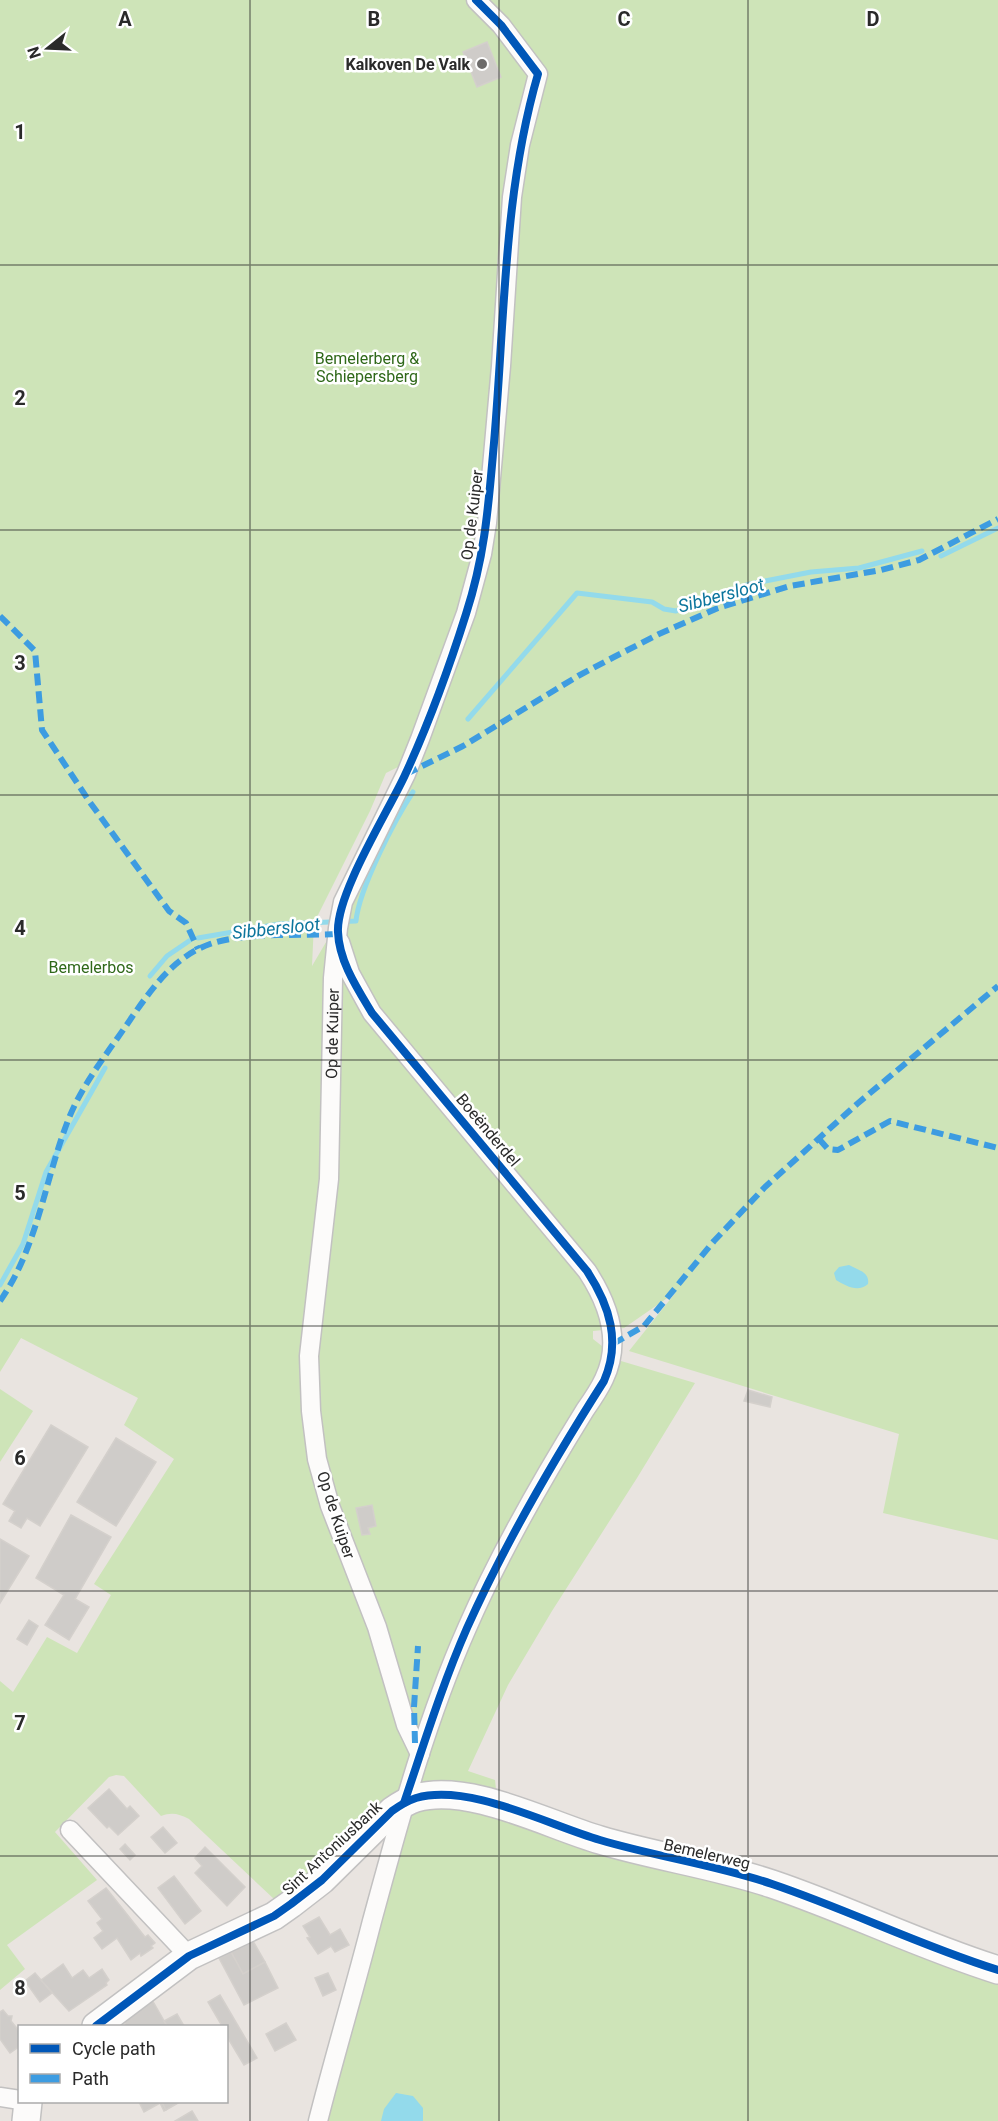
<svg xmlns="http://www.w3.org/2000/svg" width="998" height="2121" font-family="Roboto,sans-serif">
<rect width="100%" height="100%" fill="#e9e4e0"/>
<g fill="#cee4b8" fill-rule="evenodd">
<path d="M0,0H998V1540L883,1513L899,1434L629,1351L676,1292L624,1328L593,1331V1339L621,1361L695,1383L637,1478L552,1611L508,1685L468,1771L495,1780L497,1798L998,1965V2121H313L401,1801L380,1811L310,1872L274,1899L189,1819C179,1814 172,1812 161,1816L124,1776L116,1775L109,1777L55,1832L97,1880L7,1945L25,1969L0,1990V1681L13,1692L47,1637L77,1653L111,1595L94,1584L174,1459L124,1425L138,1398L21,1338L0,1372ZM412,760L332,932L312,966L314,923L370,811L386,773Z"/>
<path d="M0,1389L33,1411L0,1462Z"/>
</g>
<g fill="#93daeb">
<path d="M849,1265C858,1270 870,1272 868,1284C858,1293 846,1286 836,1280L834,1273L839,1267Z"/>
<path d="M396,2093L413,2096L423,2108V2121H381L384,2109Z"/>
</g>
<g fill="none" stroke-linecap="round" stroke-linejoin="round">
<g stroke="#93daeb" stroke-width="5">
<path d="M941,556L998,528"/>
<path d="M468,719L577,593L652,602L664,609L676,611L703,599L750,584L811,572L859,568L922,551"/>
<path d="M198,938L279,924L356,921C359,889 395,819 413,792"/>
<path d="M150,976L167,956L189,941"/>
<path d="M0,1285L23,1244L46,1172L105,1068"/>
</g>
</g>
<g fill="#cfccc9" stroke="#d4d0cc" stroke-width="1.5">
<path d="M487,42L501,77L477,87L463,52Z"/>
<path d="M748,1390L772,1397L770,1407L744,1401Z"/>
<path d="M51,1425L88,1447L40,1526L27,1518L21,1528L9,1521L15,1511L3,1504Z"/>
<path d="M116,1438L156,1462L116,1526L77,1502Z"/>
<path d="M372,1505L376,1526L368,1528L370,1534L362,1535L356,1508Z"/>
<path d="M71,1515L111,1537L75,1599L89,1607L69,1640L45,1625L64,1595L36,1578Z"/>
<path d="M0,1539L29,1556L0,1603Z"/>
<path d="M29,1620L38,1626L27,1645L17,1639Z"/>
<path d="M109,1789L127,1809L130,1806L139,1816L118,1835L109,1826L107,1828L88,1808Z"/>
<path d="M163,1827L177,1843L165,1853L151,1837Z"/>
<path d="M125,1844L135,1855L130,1860L120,1849Z"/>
<path d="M205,1847L245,1887L227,1906L195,1873L202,1866L195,1858Z"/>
<path d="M174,1876L201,1911L185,1924L158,1888Z"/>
<path d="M106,1888L145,1937L148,1935L155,1943L151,1946L153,1948L141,1956L140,1953L131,1960L117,1938L102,1949L94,1938L103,1931L97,1923L102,1919L88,1901Z"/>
<path d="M319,1917L330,1935L340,1929L349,1945L335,1952L331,1946L318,1954L307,1938L310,1937L303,1926Z"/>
<path d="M253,1941L265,1962L243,1974L231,1952Z"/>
<path d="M231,1952L243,1974L265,1962L278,1988L244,2005L219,1958Z"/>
<path d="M63,1964L72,1978L83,1970L89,1978L102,1969L109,1980L106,1983L107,1985L69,2011L41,1980Z"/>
<path d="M35,1973L52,1993L40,2002L25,1981Z"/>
<path d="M328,1973L336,1990L323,1996L315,1978Z"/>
<path d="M220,1995L257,2058L244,2065L226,2035V2026H222L208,2002Z"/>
<path d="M151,1998L167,2026H127L122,2019Z"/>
<path d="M3,2010L8,2016H12L11,2021L20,2032V2046L10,2053L0,2039V2012Z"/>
<path d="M177,2014L184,2026H167L164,2021Z"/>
<path d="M286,2023L296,2040L275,2051L266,2034Z"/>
<path d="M139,2102H162L166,2110L164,2111L160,2103L144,2112Z"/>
<path d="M162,2102H180L166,2110Z"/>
<path d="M192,2111L198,2121H175Z"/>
</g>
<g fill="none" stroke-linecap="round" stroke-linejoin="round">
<g stroke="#c2c1c1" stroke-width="21">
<g id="street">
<path id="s1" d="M420,1754L406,1725L377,1627L330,1506L317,1459L311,1411L309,1356L329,1179L333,978L338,928L343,902L406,774L420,739L466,613L482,554L487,523L501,366L512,197L520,145L538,74L501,25L476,0"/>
<path d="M70,1830L189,1956"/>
<path d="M0,2097L20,2100"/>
<path d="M318,2121C335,2054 355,1988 372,1921C399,1822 425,1723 467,1628C500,1552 541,1481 585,1410C592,1400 599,1390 604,1379C622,1342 608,1303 587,1271L372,1013L350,973L340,942"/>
</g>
</g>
<g stroke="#c2c1c1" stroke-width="30">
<g id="secondary">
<path d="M96,2026L189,1956L274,1916L291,1904L322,1880L392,1811C399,1806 407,1801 416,1798C470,1783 548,1825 600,1840C657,1857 716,1865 772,1884C849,1910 921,1946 998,1970"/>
<path d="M26,2121L28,2102"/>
</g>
</g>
<use href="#street" stroke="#fcfbfa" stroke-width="18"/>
<use href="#secondary" stroke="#fcfbfa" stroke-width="27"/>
<g stroke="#3d9ce1" stroke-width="6" stroke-dasharray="12 6" stroke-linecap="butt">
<path d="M0,616L35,651L42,730L89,801L169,911L186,923L198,949"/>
<path d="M406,774L463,746L578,676L614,657L659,634L718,608L790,586L881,570L919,560L998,519"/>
<path d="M819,1139L828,1149L838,1150L890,1121L998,1148"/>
<path d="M0,1301C38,1247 45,1178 69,1118C84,1081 110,1050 132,1017C153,987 174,957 210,944C244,932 301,936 338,934"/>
<path d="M613,1344L644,1326L714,1241L765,1187L857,1104L998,986"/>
<path d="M415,1743L414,1707L418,1646"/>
</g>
<g stroke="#fff" stroke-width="11">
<g id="cycleway">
<path d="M404,1803C424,1744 442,1685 467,1628C506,1541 553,1461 604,1381C621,1342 610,1306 587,1271L372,1013C357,988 339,961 338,932C336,894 388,812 405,775C429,723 449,668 466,614C484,559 488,511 493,454C505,327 502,198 538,74L501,25L476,0"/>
<path d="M96,2026L189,1956L274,1916L291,1904L322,1880L392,1811C399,1806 407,1801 416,1798C470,1783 548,1825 600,1840C657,1857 716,1865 772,1884C849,1910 921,1946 998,1970"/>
</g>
</g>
<use href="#cycleway" stroke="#0057b8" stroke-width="8"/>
</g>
<path fill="none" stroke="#2a2a2a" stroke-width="1.5" stroke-opacity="0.55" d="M250,0V2121M499,0V2121M748,0V2121M0,265H998M0,530H998M0,795H998M0,1060H998M0,1326H998M0,1591H998M0,1856H998"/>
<circle fill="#6d6b6a" stroke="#fff" stroke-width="2" cx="482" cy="64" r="6"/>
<g text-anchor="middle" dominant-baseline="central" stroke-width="5" stroke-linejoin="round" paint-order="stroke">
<g font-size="16" font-weight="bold" fill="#2a2a2a" stroke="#fff" text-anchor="end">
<text x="470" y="64">Kalkoven De Valk</text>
</g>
<g font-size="16" fill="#2f6819" stroke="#fff">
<text x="367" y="358">Bemelerberg &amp;<tspan x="367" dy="18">Schiepersberg</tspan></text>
<text x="91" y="967">Bemelerbos</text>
</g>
<g font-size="16" fill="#2a2a2a" stroke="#fff">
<text transform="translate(472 515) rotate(-83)">Op de Kuiper</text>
<text stroke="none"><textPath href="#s1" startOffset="740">Op de Kuiper</textPath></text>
<text transform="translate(488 1130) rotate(50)">Boeënderdel</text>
<text transform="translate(336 1515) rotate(72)">Op de Kuiper</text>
<text transform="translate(332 1848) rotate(-43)">Sint Antoniusbank</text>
<text transform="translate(707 1854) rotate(13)">Bemelerweg</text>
</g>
<g font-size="18" font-style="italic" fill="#0c759d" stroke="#fff">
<text transform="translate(721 595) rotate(-15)">Sibbersloot</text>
<text transform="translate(276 928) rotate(-6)">Sibbersloot</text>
</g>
</g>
<g font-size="20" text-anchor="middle" font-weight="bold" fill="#2a2a2a" stroke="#fff" stroke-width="5" stroke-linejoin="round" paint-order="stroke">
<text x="125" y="26">A</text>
<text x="374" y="26">B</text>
<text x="624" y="26">C</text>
<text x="873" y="26">D</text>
<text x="20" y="139">1</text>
<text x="20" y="405">2</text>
<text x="20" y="670">3</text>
<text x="20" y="935">4</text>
<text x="20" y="1200">5</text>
<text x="20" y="1465">6</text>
<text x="20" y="1730">7</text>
<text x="20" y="1995">8</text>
</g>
<rect x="18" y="2025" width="210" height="78" fill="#ffffff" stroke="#aaaaaa" stroke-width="1.5"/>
<rect x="30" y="2044" width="30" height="9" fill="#0057b8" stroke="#aaaaaa" stroke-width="1.5"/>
<text x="72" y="2055" font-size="18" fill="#2a2a2a">Cycle path</text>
<rect x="30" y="2074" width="30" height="9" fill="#3d9ce1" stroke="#aaaaaa" stroke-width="1.5"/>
<text x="72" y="2085" font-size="18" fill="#2a2a2a">Path</text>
<g transform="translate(48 48) rotate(252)" stroke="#ffffff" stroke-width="4.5" paint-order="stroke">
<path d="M0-4.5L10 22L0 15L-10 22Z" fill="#2a2a2a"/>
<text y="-9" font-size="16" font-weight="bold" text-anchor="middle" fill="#2a2a2a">N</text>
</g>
</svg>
